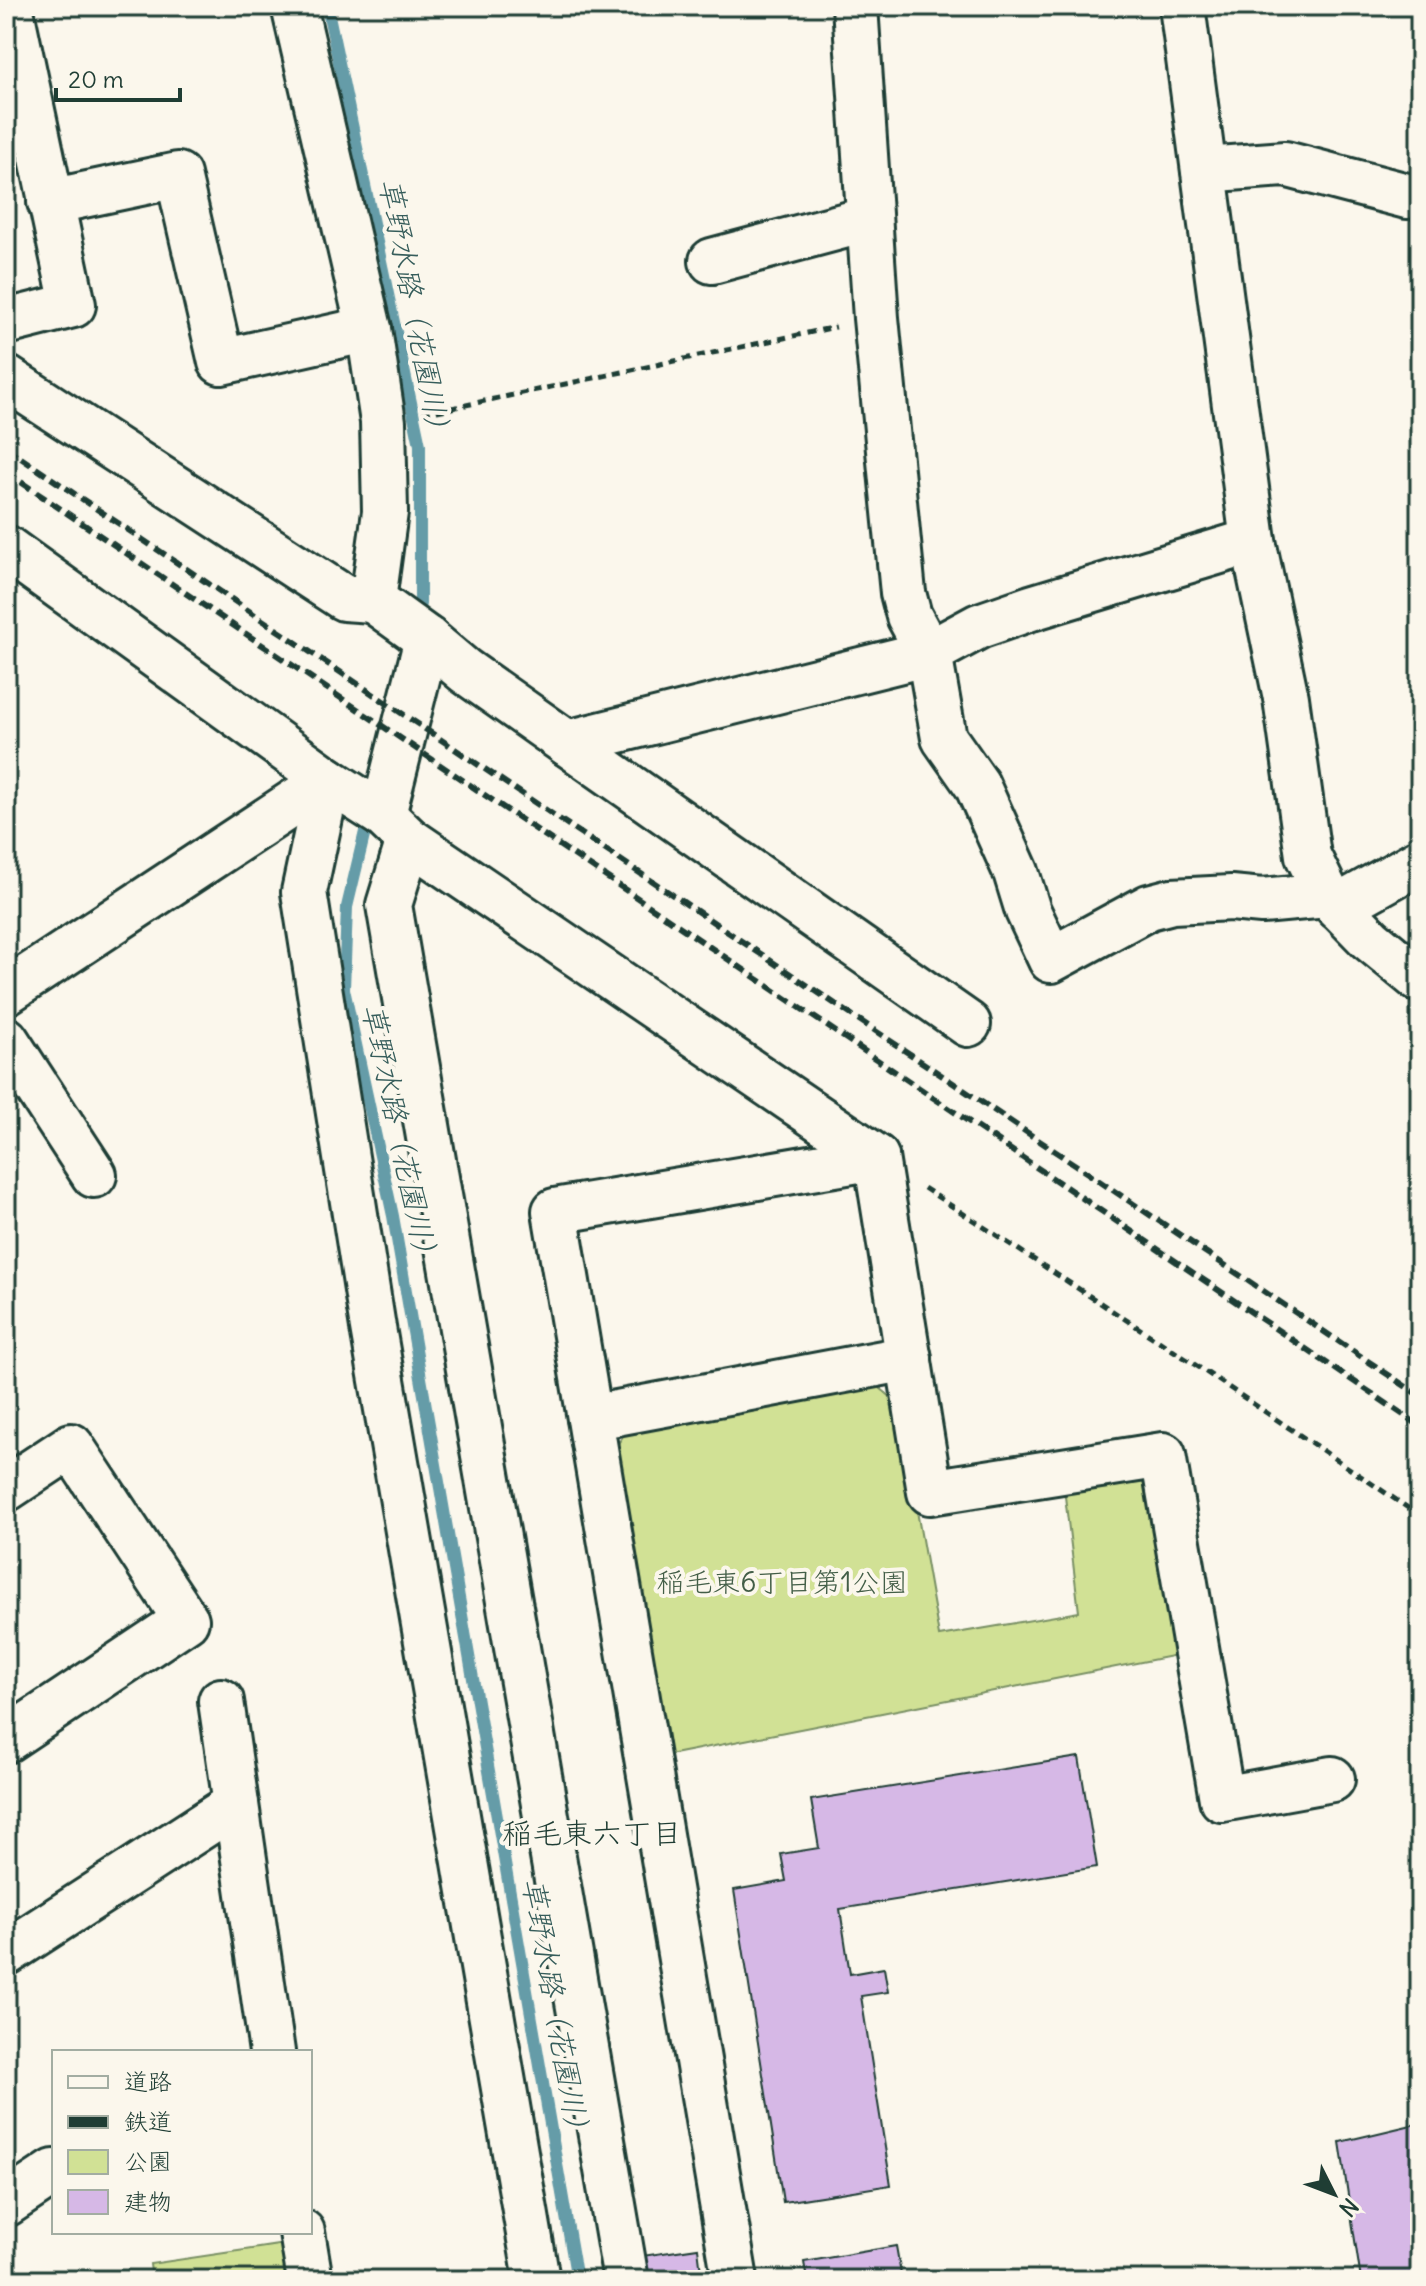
<svg xmlns="http://www.w3.org/2000/svg" width="1426" height="2286" font-family="Delius,'Klee One',sans-serif">
<rect width="100%" height="100%" fill="#fbf7ec"/>
<filter id="ink" filterUnits="userSpaceOnUse"><feTurbulence type="fractalNoise" baseFrequency=".0125" numOctaves="2"/><feDisplacementMap in="SourceGraphic" scale="16" xChannelSelector="R" yChannelSelector="G"/><feConvolveMatrix kernelMatrix="1 2 1 2 8 2 1 2 1" color-interpolation-filters="sRGB"/></filter>
<g filter="url(#ink)">
<g fill="#d1e195" stroke="#788f64" stroke-width="2">
<path d="M874,1383L898,1403L939,1636L1079,1612L1064,1488L1139,1475L1152,1480L1177,1655L658,1757L616,1447L628,1428Z"/>
<path d="M285,2244L290,2280H152L150,2264Z"/>
</g>
<g fill="none" stroke-linecap="round" stroke-linejoin="round">
<g stroke="#659ca8" stroke-width="12">
<path d="M327,6L420,445V604L415,622"/>
<path d="M369,815L347,907L344,989L393,1216L577,2280"/>
</g>
</g>
<g fill="#d6b8e6" stroke="#1f3d34" stroke-width="2">
<path d="M1079,1757L1097,1867L840,1909L850,1974L884,1968L888,1992L861,1996L891,2185L783,2202L734,1890L786,1881L781,1854L819,1848L811,1800Z"/>
<path d="M1416,2124L1420,2146V2280H1361L1340,2142Z"/>
<path d="M896,2246L902,2280H807L804,2262Z"/>
<path d="M698,2248L702,2280H638L635,2257Z"/>
</g>
<g fill="none" stroke-linecap="round" stroke-linejoin="round">
<g stroke="#1f3d34" stroke-width="50">
<g id="minor">
<path d="M294,6L369,329L383,422L385,512L373,600L427,639L465,671L567,743L929,653L979,626L1031,608L1253,541"/>
<path d="M855,6L876,318L903,593L909,616L929,653L944,738L977,785L1016,872L1028,911L1051,960L1149,907L1172,901L1231,898L1262,901L1327,895"/>
<path d="M1182,6L1253,541L1286,698L1308,856L1327,895L1370,939L1420,980"/>
<path d="M1204,170L1285,164L1407,196"/>
<path d="M50,202L178,175L221,362L369,329"/>
<path d="M712,261L869,219"/>
<path d="M6,322L73,305L10,6"/>
<path d="M6,378L344,598L373,600"/>
<path d="M6,548L328,780L383,815L409,840L876,1157L930,1492L1163,1455L1222,1799L1332,1779"/>
<path d="M567,743L968,1024"/>
<path d="M328,780L304,892L373,1328L537,2280"/>
<path d="M383,815L427,639"/>
<path d="M409,840L389,905L626,2280"/>
<path d="M1338,907L1420,861"/>
<path d="M6,992L328,780"/>
<path d="M6,1040L94,1175"/>
<path d="M590,1418L909,1358"/>
<path d="M6,1489L71,1446L186,1620L6,1740"/>
<path d="M221,1701L272,2052"/>
<path d="M6,1953L236,1804"/>
<path d="M6,2204L54,2172"/>
<path d="M302,2232L310,2280"/>
<path d="M735,2280L555,1211L876,1157"/>
</g>
</g>
<g stroke="#1f3d34" stroke-width="5" stroke-dasharray="8 6" stroke-linecap="butt">
<path d="M423,414L836,327"/>
<path d="M924,1188L1200,1368L1420,1516"/>
</g>
<use href="#minor" stroke="#fbf7ec" stroke-width="44"/>
<g stroke="#1f3d34" stroke-width="6" stroke-dasharray="12 6" stroke-linecap="butt">
<path d="M6,448L1420,1396"/>
<path d="M6,472L1420,1426"/>
</g>
</g>
</g>
<g text-anchor="middle" dominant-baseline="central" stroke-width="8" stroke-linejoin="round" paint-order="stroke">
<g font-size="28" fill="#435e47" stroke="#fbf7ec">
<text x="782" y="1582">稲毛東6丁目第1公園</text>
</g>
<g font-size="30" font-style="italic" fill="#365d5b" stroke="#fbf7ec">
<text transform="translate(416 311) rotate(79)">草野水路（花園川）</text>
<text transform="translate(401 1136) rotate(78)">草野水路（花園川）</text>
<text transform="translate(557 2011) rotate(80)">草野水路（花園川）</text>
</g>
<g font-size="30" fill="#1f3d34" stroke="#fbf7ec">
<text x="592" y="1833">稲毛東六丁目</text>
</g>
</g>
<rect width="1426" height="2286" fill="none" stroke="#fbf7ec" stroke-width="32"/>
<rect x="16" y="16" width="1394" height="2254" fill="none" stroke="#1f3d34" stroke-width="3" filter="url(#ink)"/>
<rect x="52" y="2050" width="260" height="184" fill="#fbf7ec" stroke="#a3ada2" stroke-width="2"/>
<rect x="68" y="2076" width="40" height="12" fill="#fbf7ec" stroke="#a3ada2" stroke-width="2"/>
<text x="124" y="2090" font-size="24" fill="#1f3d34">道路</text>
<rect x="68" y="2116" width="40" height="12" fill="#1f3d34" stroke="#a3ada2" stroke-width="2"/>
<text x="124" y="2130" font-size="24" fill="#1f3d34">鉄道</text>
<rect x="68" y="2150" width="40" height="24" fill="#d1e195" stroke="#a3ada2" stroke-width="2"/>
<text x="124" y="2170" font-size="24" fill="#1f3d34">公園</text>
<rect x="68" y="2190" width="40" height="24" fill="#d6b8e6" stroke="#a3ada2" stroke-width="2"/>
<text x="124" y="2210" font-size="24" fill="#1f3d34">建物</text>
<g transform="translate(1334 2194) rotate(132)" stroke="#fbf7ec" stroke-width="6" paint-order="stroke">
<path d="M0-6L14 30L0 20L-14 30Z" fill="#1f3d34"/>
<text y="-12" font-size="22" font-weight="bold" text-anchor="middle" fill="#1f3d34">N</text>
</g>
<path d="M56 88v12h124v-12" fill="none" stroke="#1f3d34" stroke-width="4"/>
<text x="68" y="88" font-size="24" fill="#1f3d34" stroke="#fbf7ec" stroke-width="6" paint-order="stroke">20 m</text>
</svg>
